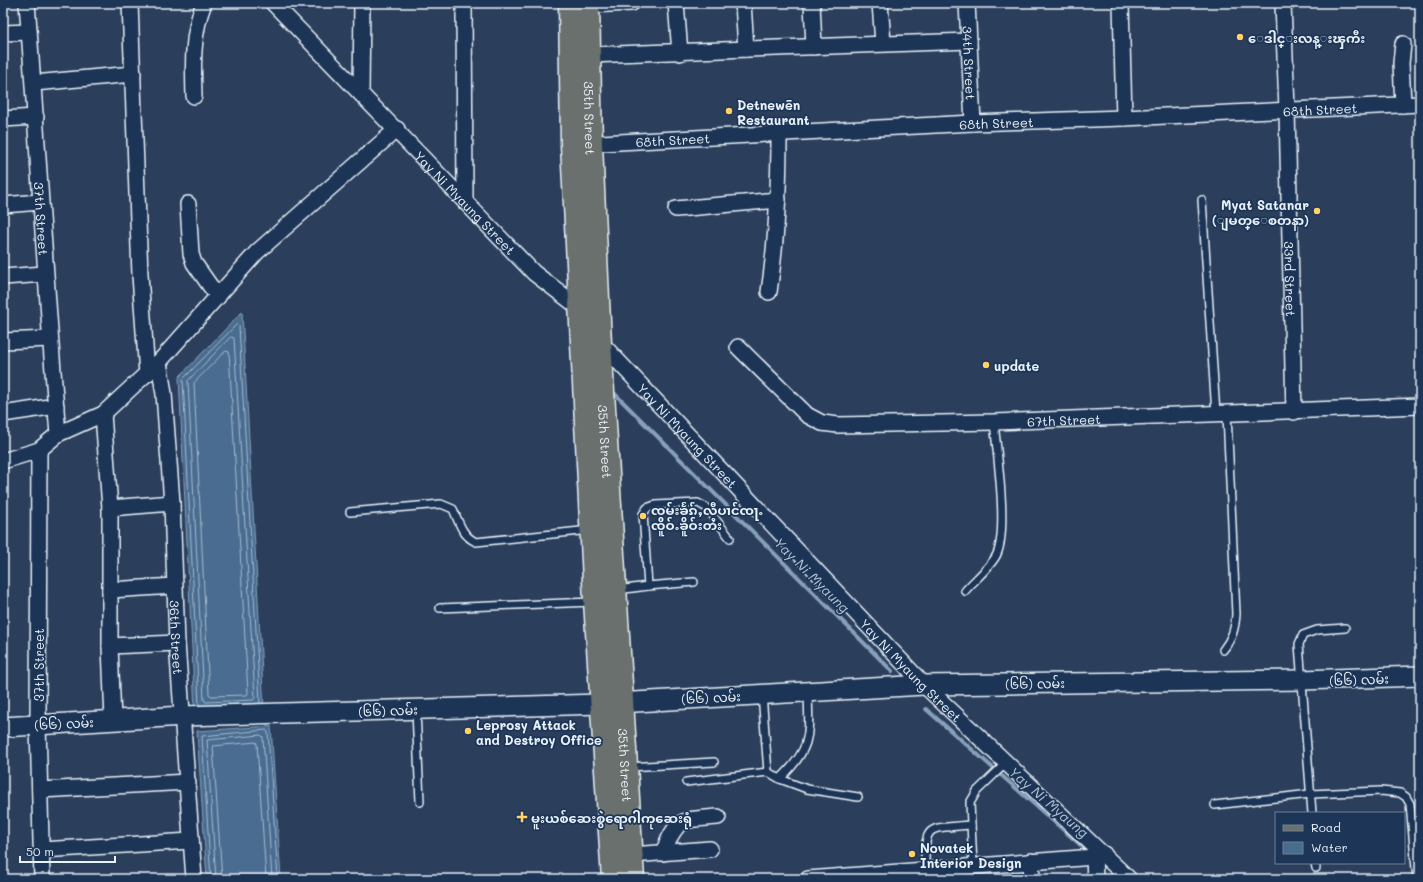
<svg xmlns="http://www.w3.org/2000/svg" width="1423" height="882" font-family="Mali,'Noto Sans Myanmar',sans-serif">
<rect width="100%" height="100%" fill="#2b3f5c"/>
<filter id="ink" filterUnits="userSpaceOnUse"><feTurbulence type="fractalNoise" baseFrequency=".025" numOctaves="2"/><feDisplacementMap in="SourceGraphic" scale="8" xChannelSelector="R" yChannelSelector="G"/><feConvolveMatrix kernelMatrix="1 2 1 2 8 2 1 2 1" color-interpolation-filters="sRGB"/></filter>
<g filter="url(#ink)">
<g fill="#486c90" stroke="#88a1ba">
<path d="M242,312L264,709L195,712L179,377Z"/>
<path d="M271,726L281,879H207L197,731Z"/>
</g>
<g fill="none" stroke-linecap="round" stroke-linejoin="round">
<g stroke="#a8bcce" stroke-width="1">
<path d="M231,337L234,338L255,698L253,700L206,702L204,700L188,381Z"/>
<path d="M226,351L229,352L248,693L247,695L211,696L209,694L194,383Z"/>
<path d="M199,705L183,379L237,324L239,326L260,703"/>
<path d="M211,879L202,736L266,730L268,732L278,879"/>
<path d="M216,879L207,740L261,735L263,737L272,879"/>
<path d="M222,879L213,746L256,742L257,744L266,879"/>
</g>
<g stroke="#88a1ba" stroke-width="4">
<path d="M614,393L892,671"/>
<path d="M926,709L1084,848"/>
</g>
<g stroke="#e8f1f8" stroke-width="10">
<g id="service">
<path d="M1202,200L1216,414"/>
<path d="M350,512L441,504L453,509C459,522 462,536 476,542L590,530"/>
<path d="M648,586L694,582"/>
<path d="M617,590L648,586L643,514L647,508L655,505L698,503L707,508L730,538"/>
<path d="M965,591C973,581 992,566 997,554C1008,529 997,453 994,422"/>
<path d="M440,608L593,602"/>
<path d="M1223,650C1232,639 1235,629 1236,614L1227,414"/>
<path d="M762,694L768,772"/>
<path d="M416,710L420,802"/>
<path d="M629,767L714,762"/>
<path d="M780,779C813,747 809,735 808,692"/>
<path d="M686,782L768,772L780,779L807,789L858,797"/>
<path d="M1215,805L1310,794L1381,791L1400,793L1406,797L1410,804L1417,879"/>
<path d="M1312,813L1299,644L1303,635L1317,630L1345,628"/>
<path d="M1315,863L1316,868"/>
<path d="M973,865L970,803L977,791L1006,763"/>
<path d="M925,869C925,822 927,829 971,825"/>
</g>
</g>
<g stroke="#e8f1f8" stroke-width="18">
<g id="minor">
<path id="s1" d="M27,3C38,147 46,291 58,434"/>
<path d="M130,3L140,275L147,374"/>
<path id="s2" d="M273,3L534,273L581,309L584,314"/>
<path d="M464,3L465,202"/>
<path d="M676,3L680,53"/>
<path d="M743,3L746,49"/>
<path d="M812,3L814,47"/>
<path d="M880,3L883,43"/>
<path id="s3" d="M967,3L973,123"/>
<path d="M1121,3L1124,118"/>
<path id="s4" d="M1283,3L1287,110L1294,412"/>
<path d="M588,5L632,3"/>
<path d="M3,33L29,32"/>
<path d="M1403,44L1401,63L1403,105"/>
<path d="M589,55L969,41"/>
<path d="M34,83L133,74"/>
<path d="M361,93L362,3"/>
<path d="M194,96C193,64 192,33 204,3"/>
<path d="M3,119L36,117"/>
<path id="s5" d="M582,144L973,123L1124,118L1420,104"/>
<path d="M188,204L191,254L194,263L218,297"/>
<path d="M3,205L40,202"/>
<path d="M676,209L778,200"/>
<path d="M3,277L45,274"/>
<path d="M769,292C777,239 779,187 779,134"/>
<path id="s6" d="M598,340L924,685L1129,879"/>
<path d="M3,341L50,339"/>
<path id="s7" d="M738,347L807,415L822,423L838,425L994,422L1420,406"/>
<path id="s8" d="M159,362L164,394L172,503L177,643L194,879"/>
<path d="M3,414L56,406"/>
<path d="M103,414L110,508V646L113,720"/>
<path d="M39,450L38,725L42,879"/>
<path d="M3,461L39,450L58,434L103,414L159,362L257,252L397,129"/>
<path d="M110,508L172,503"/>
<path d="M110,590L174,586"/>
<path d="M110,646L177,643"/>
<path d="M40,790L188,782"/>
<path d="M41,850L191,841"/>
<path d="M663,853C677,817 682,820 718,817"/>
<path d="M632,855L710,849"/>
<path d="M1094,857L1095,879"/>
<path d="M1031,861L1032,879"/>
<path d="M808,879L1094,857L1104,854"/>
</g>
</g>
<g stroke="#e8f1f8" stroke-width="22">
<path id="tertiary" d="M3,727L183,716L601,704L924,685L1302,680L1420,676"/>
</g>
<g stroke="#e8f1f8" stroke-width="25">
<g id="primary">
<path d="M570,3L572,145L595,601L613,879"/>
<path id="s9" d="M588,3L591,144L600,343L633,879"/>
</g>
</g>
<use href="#service" stroke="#1d3557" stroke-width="7"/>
<use href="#minor" stroke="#1d3557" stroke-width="15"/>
<use href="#tertiary" stroke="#1d3557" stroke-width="19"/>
<use href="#primary" stroke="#6b706d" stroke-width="22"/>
</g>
</g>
<g fill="#ffd166" stroke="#1d3557" stroke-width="1.5">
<circle cx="1240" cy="37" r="4"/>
<circle cx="729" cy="111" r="4"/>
<circle cx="1317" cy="211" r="4"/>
<circle cx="986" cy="365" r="4"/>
<circle cx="643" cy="516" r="4"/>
<circle cx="468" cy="731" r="4"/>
<path d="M520 811h4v4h4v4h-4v4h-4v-4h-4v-4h4z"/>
<circle cx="912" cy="854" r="4"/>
</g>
<g text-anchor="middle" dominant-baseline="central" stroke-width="3.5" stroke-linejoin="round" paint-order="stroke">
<g font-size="13" font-weight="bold" fill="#e8f1f8" stroke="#1d3557" text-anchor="start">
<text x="1248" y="37">ေဒါင္းလန္းၾကီး</text>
<text x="737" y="104">Detnewēn<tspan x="737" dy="15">Restaurant</tspan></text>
<text x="1309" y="204" text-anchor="end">Myat Satanar<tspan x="1309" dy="15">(ျမတ္ေစတနာ)</tspan></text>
<text x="994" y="365">update</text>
<text x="651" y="509">ၸုမ်းၶႅၵ်ႇလီပၢင်ၸႃႉ<tspan x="651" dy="15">ၸိူဝ်ႉၶိူဝ်းတႆး</tspan></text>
<text x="476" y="724">Leprosy Attack<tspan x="476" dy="15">and Destroy Office</tspan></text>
<text x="531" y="817">မူးယစ်ဆေးစွဲရောဂါကုဆေးရုံ</text>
<text x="920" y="847">Novatek<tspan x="920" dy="15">Interior Design</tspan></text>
</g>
<g font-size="13" fill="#e8f1f8" stroke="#1d3557">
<text stroke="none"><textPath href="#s3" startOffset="60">34th Street</textPath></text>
<text stroke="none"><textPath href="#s5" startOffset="739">68th Street</textPath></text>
<text stroke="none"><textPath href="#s9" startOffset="115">35th Street</textPath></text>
<text stroke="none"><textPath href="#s5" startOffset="415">68th Street</textPath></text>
<text stroke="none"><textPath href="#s5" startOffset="91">68th Street</textPath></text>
<text stroke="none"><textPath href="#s2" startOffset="277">Yay Ni Myaung Street</textPath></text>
<text stroke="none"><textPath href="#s1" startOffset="216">37th Street</textPath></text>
<text stroke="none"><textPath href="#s4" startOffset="276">33rd Street</textPath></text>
<text stroke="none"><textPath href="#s7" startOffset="356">67th Street</textPath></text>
<text stroke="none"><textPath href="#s6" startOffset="131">Yay Ni Myaung Street</textPath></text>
<text stroke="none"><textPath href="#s9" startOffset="439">35th Street</textPath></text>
<text stroke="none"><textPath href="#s8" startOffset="276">36th Street</textPath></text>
<text transform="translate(38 665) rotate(-90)">37th Street</text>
<text stroke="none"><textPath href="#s6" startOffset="455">Yay Ni Myaung Street</textPath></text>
<text transform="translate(1359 679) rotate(-2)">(၆၆) လမ်း</text>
<text transform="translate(1035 683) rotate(-1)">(၆၆) လမ်း</text>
<text transform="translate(711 697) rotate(-3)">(၆၆) လမ်း</text>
<text transform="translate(388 710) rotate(-2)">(၆၆) လမ်း</text>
<text transform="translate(64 723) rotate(-3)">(၆၆) လမ်း</text>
<text stroke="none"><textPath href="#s9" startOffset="763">35th Street</textPath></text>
</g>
<g font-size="14" font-style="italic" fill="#b0c2d4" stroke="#1d3557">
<text transform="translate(812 575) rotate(45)">Yay Ni Myaung</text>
<text transform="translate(1049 802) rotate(41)">Yay Ni Myaung</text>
</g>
</g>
<rect width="1423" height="882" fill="none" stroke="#1d3557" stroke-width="16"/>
<rect x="8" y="8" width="1407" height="866" fill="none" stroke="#e8f1f8" stroke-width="1.5" filter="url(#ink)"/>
<rect x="1275" y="812" width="130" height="52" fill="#1d3557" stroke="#6e8097"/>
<rect x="1283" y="825" width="20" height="6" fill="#6b706d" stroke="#6e8097"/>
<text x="1311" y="832" font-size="12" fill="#e8f1f8">Road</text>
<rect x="1283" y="842" width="20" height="12" fill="#486c90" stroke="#6e8097"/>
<text x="1311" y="852" font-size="12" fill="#e8f1f8">Water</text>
<path d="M20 856v6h95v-6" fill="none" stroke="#e8f1f8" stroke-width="2"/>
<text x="26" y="856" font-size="12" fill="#e8f1f8" stroke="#1d3557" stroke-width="3" paint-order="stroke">50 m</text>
</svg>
